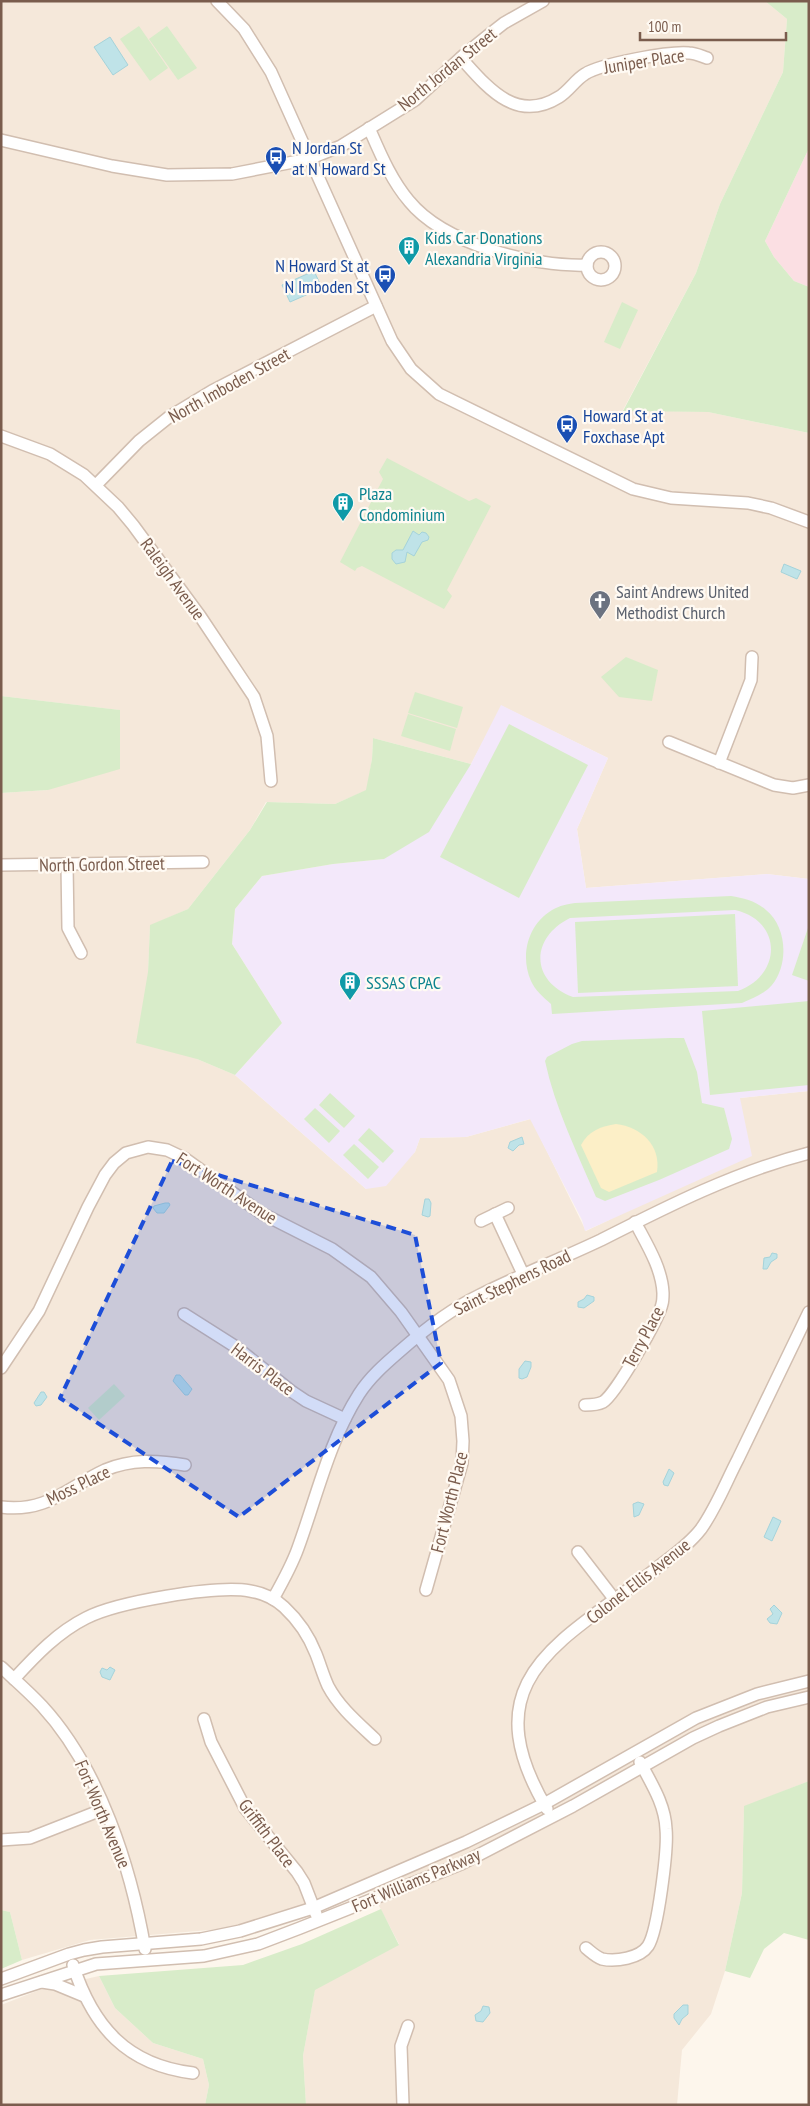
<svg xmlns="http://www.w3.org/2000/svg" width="810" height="2106" font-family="'PT Sans Narrow',sans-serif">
<rect width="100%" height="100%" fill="#fdf6ec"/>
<g fill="#f5e8da">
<path d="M1,1H765L787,19L783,72L720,204L696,273L623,410L708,412L809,433V879L767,874L586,888L577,829L608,758L502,706L471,764L373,738L372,759L367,790L335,804L266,802L250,830L188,909L150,926L148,972L197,1059L235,1075L366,1189L415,1152L420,1138L466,1137L531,1119L586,1231L609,1220L740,1098L809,1091V1781L744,1807L742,1893L725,1971L711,2014L682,2050L677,2105H306L303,2056L315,1989L399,1944L367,1883L245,1927L90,1940L22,1960L10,1912L1,1910V793L48,790L119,710L1,696Z"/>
<path d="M99,1976L115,2008L153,2043L203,2059L209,2085L205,2105H1V2005L42,1989Z"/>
</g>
<path fill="#f3e8fa" d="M501,705L608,758L577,829L586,888L767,874L809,879V1091L740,1098L752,1156L585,1231L582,1220L530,1119L466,1137L420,1138L415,1152L386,1186L366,1189L235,1075L282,1023L232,944L235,909L262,876L333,864L384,859L471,764Z"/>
<path fill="#fbdfe3" d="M809,148V287L794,281L774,257L765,241Z"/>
<g fill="#d8ecc9" fill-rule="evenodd">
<path d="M765,1H809V148L765,241L774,257L794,281L809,287V433L708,412L623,411L696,273L720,204L783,72L787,19Z"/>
<path d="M139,26L168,68L150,81L120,39Z"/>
<path d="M167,26L197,68L178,80L149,39Z"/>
<path d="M622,302L638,310L620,349L604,342Z"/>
<path d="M387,458L469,501L476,498L491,506L447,590L452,596L444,609L362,566L357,568L355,571L340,562L383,479L379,472Z"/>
<path d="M626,657L658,670L652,701L619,697L601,677Z"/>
<path d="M415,692L463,707L457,728L408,713Z"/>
<path d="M1,696L120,710V769L48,790L1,793Z"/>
<path d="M408,714L456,729L450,751L401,736Z"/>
<path d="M509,724L588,765L519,898L440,857Z"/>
<path d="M373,738L471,764L429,832L384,859L333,864L262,876L235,909L232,944L282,1023L235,1075L197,1059L136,1043L148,972L150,925L188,909L250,830L267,802L335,804L366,790L372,759Z"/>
<path d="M731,896C744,898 756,901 766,910C787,927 789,964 772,985C764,994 754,998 742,1003L552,1014L551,1004C543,997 535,990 531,981C519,954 529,921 556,908C562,905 569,904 575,903ZM735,910C783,921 782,975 738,991L573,997C530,981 530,938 570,918Z"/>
<path d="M735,914L738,986L578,993L575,922Z"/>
<path d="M809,925V981L792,975Z"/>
<path d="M809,1001V1085L710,1095L702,1011Z"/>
<path d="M670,1038H684L697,1072L702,1103L724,1108L732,1139L729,1149L659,1180L605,1201L596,1197C577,1152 555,1108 545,1061L547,1057L572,1044L582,1041Z"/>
<path d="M330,1093L355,1116L344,1128L319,1105Z"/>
<path d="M315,1108L340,1131L329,1143L304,1119Z"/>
<path d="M369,1128L394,1151L383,1163L358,1140Z"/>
<path d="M354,1144L379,1167L368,1179L343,1155Z"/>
<path d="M114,1384L125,1396L99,1420L88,1408Z"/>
<path d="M809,1781V1940L784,1933L764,1949L750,1978L725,1971L742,1893L744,1806Z"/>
<path d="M381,1909L399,1945L315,1990L303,2056L306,2105H205L209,2085L203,2059L153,2043L115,2008L99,1976L243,1965L302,1944Z"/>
<path d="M1,1910L10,1912L22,1960L1,1969Z"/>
</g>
<path fill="#fcefc7" d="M616,1124C641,1127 661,1145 657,1172L609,1192L601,1188L581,1145C588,1131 602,1126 616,1124Z"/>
<g fill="#bfe3e8" stroke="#a5d3da">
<path d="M110,37L128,65L113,75L94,47Z"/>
<path d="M314,271L322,288L290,302L282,285Z"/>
<path d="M413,531L419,535L422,532L426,533L429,537L428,540L422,542L414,556L407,552L405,562L396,564L392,559V553L396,550H403Z"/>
<path d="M784,564L801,571L797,579L781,572Z"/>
<path d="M522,1137L524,1144L519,1145L513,1151L508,1148L510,1142Z"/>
<path d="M425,1199H429L431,1203L430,1216L428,1217L422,1215Z"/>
<path d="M165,1203H169L170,1205L164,1213H157L153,1208L154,1206Z"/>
<path d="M772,1253L777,1254V1258L771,1262L767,1269H763L764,1258L770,1257Z"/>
<path d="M587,1295L594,1297V1301L584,1308L578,1307V1302L584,1299Z"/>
<path d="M525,1361L531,1362V1367L527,1377L522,1379L519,1378V1369Z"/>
<path d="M176,1375H180L192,1389L188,1395H185L173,1381Z"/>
<path d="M41,1392H44L47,1397L41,1405L36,1406L34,1403Z"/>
<path d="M669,1469L674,1473L668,1486L664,1485L663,1482Z"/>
<path d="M638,1502L644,1504L639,1515L634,1517L633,1504Z"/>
<path d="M773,1517L781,1521L772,1541L764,1537Z"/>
<path d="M774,1605L782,1613L777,1624L770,1623L767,1619L773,1614L770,1609Z"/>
<path d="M110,1667L115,1670L110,1680L102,1677L100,1672L102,1668L107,1670Z"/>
<path d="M683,2005H688V2014L682,2019L679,2025L674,2018V2014Z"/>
<path d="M483,2006L489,2007L490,2013L483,2022L476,2021L475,2015L481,2011Z"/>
</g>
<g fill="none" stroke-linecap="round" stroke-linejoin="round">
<g stroke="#d1beb0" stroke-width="14">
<g id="minor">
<path d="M217,1L244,29L271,72L392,341L411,369L439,394L633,489L671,498L748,503L771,508L809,522"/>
<path d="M461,58C487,87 516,124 559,97C569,91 575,80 585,74C600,64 670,51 689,53C695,53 701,56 707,58"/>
<path d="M369,128C380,153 391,180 409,201C444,244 533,267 587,265"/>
<path d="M1,140L112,166L167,175L232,174L309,159L341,146L415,100L464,55L490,34L504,23L543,1"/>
<circle cx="601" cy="266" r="14"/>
<path d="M1,436L50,454L84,475L118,507L133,525L200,616L254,697L267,736L271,781"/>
<path d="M96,485L139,441L169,417L212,391L376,306"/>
<path d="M669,742L774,785L793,788L809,785"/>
<path d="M719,763L751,680L752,657"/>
<path d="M1,865L203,862"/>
<path d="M67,865L68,928L81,953"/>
<path d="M495,1214L523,1274"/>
<path d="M481,1221L508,1208"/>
<path d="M184,1314L236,1347L291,1391L306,1401L345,1419"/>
<path d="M1,1368L39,1311L88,1207L105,1175L114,1163L126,1153L148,1147L167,1150L184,1158L261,1213L332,1249L371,1277L401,1312L449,1380L461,1416L463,1441L462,1463L426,1590"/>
<path d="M585,1405C591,1405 597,1405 603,1402C615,1395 659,1319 662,1304C663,1301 663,1296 663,1293C662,1268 646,1243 635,1222"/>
<path d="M1,1507C47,1513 68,1487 105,1470C131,1459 157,1460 185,1465"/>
<path d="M578,1552L615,1600"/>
<path d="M273,1599C282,1583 292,1565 298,1548C317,1496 329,1441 359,1394C370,1377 385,1364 400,1351C425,1329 451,1309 480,1295C520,1275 561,1259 601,1240C668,1206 735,1172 809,1153"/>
<path d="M1,1667C15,1680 29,1692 42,1706C100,1769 131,1868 145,1949"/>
<path d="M14,1679C36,1655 58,1632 86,1618C117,1602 216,1585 250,1591C263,1593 274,1598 284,1607C298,1620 309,1636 316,1654C320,1664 323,1675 328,1686C339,1707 358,1723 375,1739"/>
<path d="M204,1719L211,1742L245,1808L297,1872L304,1883L316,1914"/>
<path d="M547,1809C470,1679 560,1643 653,1571C669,1558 688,1546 701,1529C716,1508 726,1482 738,1459C762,1410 785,1361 809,1312"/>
<path d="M1,1840L30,1838L104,1809"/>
<path d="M586,1948C591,1952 596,1957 602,1959C616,1962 640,1958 648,1946C658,1931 668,1848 666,1829C665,1804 651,1783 640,1762"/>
<path d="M73,1965C93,2027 127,2065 193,2073"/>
<path d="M1,1979L69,1954L84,1950L102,1947L201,1939L240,1931L313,1908L466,1842L544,1804L696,1718L757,1694L809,1681"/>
<path d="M42,1982L55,1984L84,1996"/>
<path d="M1,1995L96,1964L204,1956L258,1944L300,1928L461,1864L573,1806L693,1738L719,1726L767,1707L809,1697"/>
<path d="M403,2105L401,2046L408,2026"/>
</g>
</g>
<use href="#minor" stroke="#fff" stroke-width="11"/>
</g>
<path fill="#1d4ed8" fill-opacity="0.2" stroke="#1d4ed8" stroke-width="4" stroke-dasharray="10 6" stroke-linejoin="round" d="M172,1161L415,1235L441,1363L239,1517L60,1398Z"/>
<defs>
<g id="bus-pin" transform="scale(1.125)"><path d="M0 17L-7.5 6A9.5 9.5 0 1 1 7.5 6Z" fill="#1a4fb4" stroke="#fffaf3"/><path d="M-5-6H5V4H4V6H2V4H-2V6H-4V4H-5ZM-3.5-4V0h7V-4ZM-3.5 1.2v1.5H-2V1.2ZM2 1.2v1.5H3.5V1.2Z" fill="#fff"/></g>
<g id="building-pin" transform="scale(1.125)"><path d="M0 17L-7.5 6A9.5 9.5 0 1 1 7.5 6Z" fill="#0f9aa8" stroke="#fffaf3"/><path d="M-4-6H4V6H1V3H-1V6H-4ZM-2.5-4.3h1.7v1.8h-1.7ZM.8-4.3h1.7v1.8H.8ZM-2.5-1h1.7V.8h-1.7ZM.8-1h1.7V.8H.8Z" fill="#fff"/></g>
<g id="church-pin" transform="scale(1.125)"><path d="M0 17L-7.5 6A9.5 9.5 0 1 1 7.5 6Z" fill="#6b7280" stroke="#fffaf3"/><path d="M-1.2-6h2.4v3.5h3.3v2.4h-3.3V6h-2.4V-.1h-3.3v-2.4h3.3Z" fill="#fff"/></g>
</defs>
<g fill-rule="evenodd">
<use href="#bus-pin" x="276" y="157"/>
<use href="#building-pin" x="409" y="247"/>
<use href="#bus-pin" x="385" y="275"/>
<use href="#bus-pin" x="567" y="425"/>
<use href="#building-pin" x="343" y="503"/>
<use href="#church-pin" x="600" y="601"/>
<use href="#building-pin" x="350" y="982"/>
</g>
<g text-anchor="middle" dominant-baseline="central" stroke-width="4.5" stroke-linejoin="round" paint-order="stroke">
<g font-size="18" fill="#7a5c4d" stroke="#fffaf3">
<text transform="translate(644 61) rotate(-9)">Juniper Place</text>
<text transform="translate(447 69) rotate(-39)">North Jordan Street</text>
<text transform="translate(229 385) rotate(-29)">North Imboden Street</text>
<text transform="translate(173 579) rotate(54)">Raleigh Avenue</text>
<text transform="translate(102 864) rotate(-1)">North Gordon Street</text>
<text transform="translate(227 1188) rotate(33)">Fort Worth Avenue</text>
<text transform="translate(512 1282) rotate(-26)">Saint Stephens Road</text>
<text transform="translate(643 1337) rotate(-62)">Terry Place</text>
<text transform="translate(263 1369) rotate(37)">Harris Place</text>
<text transform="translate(78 1485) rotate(-26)">Moss Place</text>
<text transform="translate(449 1502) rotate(-76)">Fort Worth Place</text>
<text transform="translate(638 1581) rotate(-38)">Colonel Ellis Avenue</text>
<text transform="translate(103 1814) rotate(67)">Fort Worth Avenue</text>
<text transform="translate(267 1833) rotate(53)">Griffith Place</text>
<text transform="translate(416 1880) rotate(-23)">Fort Williams Parkway</text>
</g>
<g font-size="18" fill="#164399" stroke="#fffaf3" text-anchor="start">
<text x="292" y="147">N Jordan St<tspan x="292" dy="21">at N Howard St</tspan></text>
<text x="369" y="265" text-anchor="end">N Howard St at<tspan x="369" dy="21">N Imboden St</tspan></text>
<text x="583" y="415">Howard St at<tspan x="583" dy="21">Foxchase Apt</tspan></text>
</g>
<g font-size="18" fill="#0d838f" stroke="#fffaf3" text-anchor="start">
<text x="425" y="237">Kids Car Donations<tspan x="425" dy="21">Alexandria Virginia</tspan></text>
<text x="359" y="493">Plaza<tspan x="359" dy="21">Condominium</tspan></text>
<text x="366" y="982">SSSAS CPAC</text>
</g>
<g font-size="18" fill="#5b616d" stroke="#fffaf3" text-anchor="start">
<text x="616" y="591">Saint Andrews United<tspan x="616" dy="21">Methodist Church</tspan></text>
</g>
</g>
<rect width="810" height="2106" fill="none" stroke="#7a5c4d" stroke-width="5"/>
<path d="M640 32v8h146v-8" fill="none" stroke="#7a5c4d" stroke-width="2.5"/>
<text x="648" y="32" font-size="15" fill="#7a5c4d" stroke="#fffaf3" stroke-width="4" paint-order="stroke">100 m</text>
</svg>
